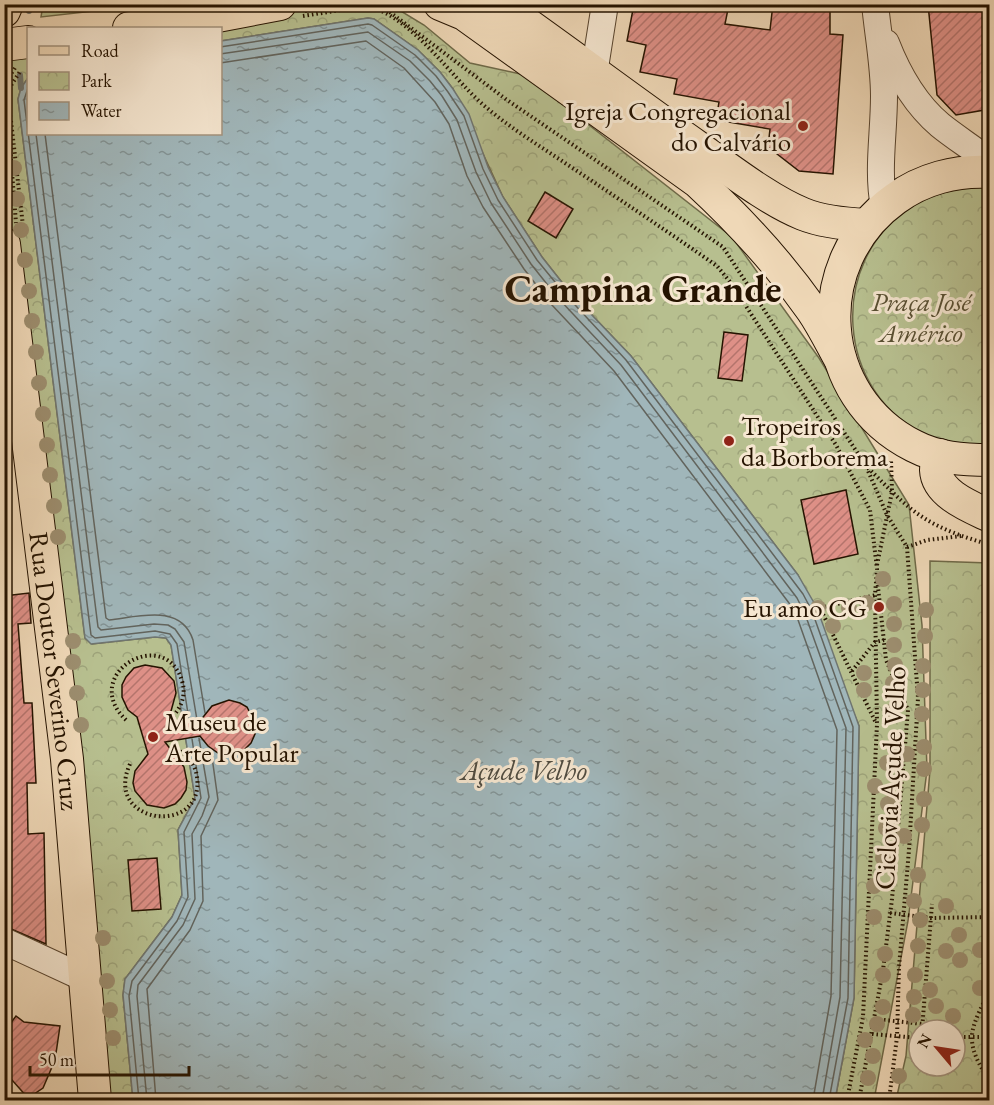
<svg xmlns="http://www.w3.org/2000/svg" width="994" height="1105" font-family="'EB Garamond',serif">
<defs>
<pattern id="park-crowns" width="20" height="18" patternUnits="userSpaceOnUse" patternTransform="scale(1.5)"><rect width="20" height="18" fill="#b7bf8f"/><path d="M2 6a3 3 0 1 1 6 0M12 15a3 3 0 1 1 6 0" fill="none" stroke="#9da37a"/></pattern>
<pattern id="water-ripples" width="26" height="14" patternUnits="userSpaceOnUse" patternTransform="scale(1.5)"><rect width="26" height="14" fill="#a0b6ba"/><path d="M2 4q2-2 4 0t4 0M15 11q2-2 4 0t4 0" fill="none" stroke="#829395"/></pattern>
<pattern id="building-hatch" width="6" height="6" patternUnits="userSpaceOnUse" patternTransform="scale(1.5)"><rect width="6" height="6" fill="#de9087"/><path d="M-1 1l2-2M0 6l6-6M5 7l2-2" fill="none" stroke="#b4746c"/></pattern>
</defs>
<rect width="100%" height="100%" fill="#efd8b7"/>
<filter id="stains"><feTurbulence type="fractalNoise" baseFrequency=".00333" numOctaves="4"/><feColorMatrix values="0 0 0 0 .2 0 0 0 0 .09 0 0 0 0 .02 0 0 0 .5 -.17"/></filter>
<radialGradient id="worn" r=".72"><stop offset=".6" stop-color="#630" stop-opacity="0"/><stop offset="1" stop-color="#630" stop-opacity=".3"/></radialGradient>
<g fill="url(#park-crowns)" stroke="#6e6948" stroke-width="1.5" fill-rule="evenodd">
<path d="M43,5V4L147,5L41,17Z"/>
<path d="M287,5H391L424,25L470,63L525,75L732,237L819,358L909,505L922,625L927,770L908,921L874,1100H835L854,998L859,726L798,575L631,356L568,290L542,257L503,197L453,89L440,72L418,50L374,19L368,18L221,41L220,28Z"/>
<path d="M28,50V78L21,88L18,99L85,638L92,644L155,637L166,638L171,645L195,798L178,830L182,895L172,917L125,979L123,995L133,1100H106L16,274L5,191L4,67L13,55Z"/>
<path d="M989,186V446C968,445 947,444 927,435C835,394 827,261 911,207C936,191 961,188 989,186Z"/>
<path d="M930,561L989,563V1100H896L906,1056L930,770ZM919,1030H955V1066H919Z"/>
</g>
<path fill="url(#water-ripples)" stroke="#6f7570" stroke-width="1.5" d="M368,18L374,19L418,50L440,72L453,89L469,114L488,167L503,197L542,257L568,290L631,356L798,575L817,608L859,726L854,998L835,1100H133L123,995L125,979L172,917L182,895L178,830L195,798L171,645L166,638L155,637L91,644L85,638L18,99L21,88L28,78V134H220L221,41Z"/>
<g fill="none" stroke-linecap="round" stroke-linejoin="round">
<g stroke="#62645d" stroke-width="1.5">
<path d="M220,47L368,24L372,25L415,55L436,76L448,92L464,116L483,169L498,200L537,260L564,293L626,360L803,594L812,611L853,727L848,998L829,1100"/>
<path d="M220,54L368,32L410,61L430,81L442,96L457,120L476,172L491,203L531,264L558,298L621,365L797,598L805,614L846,728L840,997L822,1100"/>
<path d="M220,63L366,41L404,68L435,102L449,124L467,176L483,207L524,269L551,304L614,371L789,603L797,617L837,730L831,996L813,1100"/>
<path d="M28,88L24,100L91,635L95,638L155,631L170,634L177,644L189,720"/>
<path d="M36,134L98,627L101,630L154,624L168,625L175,629L184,642L197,720"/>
<path d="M45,134L106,618L109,620C138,617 181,603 193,640L205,713"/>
<path d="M139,1100L129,996L132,981L177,921L188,897L184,832L201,798L192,739"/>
<path d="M147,1100L137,996L138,985L183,925L195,899L192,834L202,816L209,797L199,738"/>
<path d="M156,1100L147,989L190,930L203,901L201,836L218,800L211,750"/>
</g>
<g stroke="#6f7570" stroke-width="6">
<path d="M29,11V4"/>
<path d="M20,75L21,88"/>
</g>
</g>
<g fill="url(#building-hatch)" stroke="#251300" stroke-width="1.5">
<path d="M634,4H729L725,24L770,30L773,4H830V34L843,35L833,174L799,171L768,147L770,129L716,120L719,102L674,94L677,79L640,72L646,45L627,41Z"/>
<path d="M928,4H981L990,6V109L956,115L937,95Z"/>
<path d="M545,192L573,209L556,238L528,221Z"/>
<path d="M724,332L748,335L742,381L718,378Z"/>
<path d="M846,490L858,554L814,564L801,500Z"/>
<path d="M29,593L31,623L18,624L24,703H32L36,783H27L28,834L44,833L46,944L4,926V596Z"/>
<path d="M145,665L162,668L174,681L176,693L168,722L200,721L212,706L229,700L240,703L247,707L255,723V734L251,743L243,751L235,754L218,753L208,746L200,736L165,742L184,767L187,782L186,790L181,798L175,804L164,808L147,805L135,791L133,783L135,771L148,754L137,717L128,710L122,697V685L126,677L134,668Z"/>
<path d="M157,858L161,909L132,911L128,860Z"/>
<path d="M16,1016L24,1022L60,1026L55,1060L43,1088L28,1098L4,1071V1032Z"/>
</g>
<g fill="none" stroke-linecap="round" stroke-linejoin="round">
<g stroke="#58442e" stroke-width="28">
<g id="minor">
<path d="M875,4C878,35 884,66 884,96C884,134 877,170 884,207"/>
<path d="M886,43C898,74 914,103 940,125C956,138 974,149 990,162"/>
<path d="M594,74L605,4"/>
<path d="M4,941L84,978"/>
</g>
</g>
<g stroke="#251300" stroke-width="34">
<g id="major">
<path d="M440,4L464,14L698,182C740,221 779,263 812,310C823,326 831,343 840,359"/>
<path d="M499,4C566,51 632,101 699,148C729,169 770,201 803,214C823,222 845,224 866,225"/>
<path d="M4,11L7,4"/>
<path d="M129,28L212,17L280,4"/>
<path d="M4,45L28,42"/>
<path d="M990,172C956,170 922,179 895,199C807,262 816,397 914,446C937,458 963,460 990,460"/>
<path id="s1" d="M4,244L67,759L95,1100"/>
<path d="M940,455C938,460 936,465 936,470C937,494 971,507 990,516"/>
</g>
</g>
<g stroke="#251300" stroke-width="4" stroke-dasharray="1.5 3" stroke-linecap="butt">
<path d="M379,4L507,100L723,247L866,466L887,515L907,547L918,698L909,850L899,967L897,1037L889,1100"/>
<path d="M305,11L346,4"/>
<path d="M303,16L366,6C404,13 441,62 467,89C495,119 531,140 565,163C616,197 667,231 717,266L731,283L836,445L870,510L877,569L875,595L877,724L863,1017L847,1100"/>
<path d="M15,68L5,83L16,223"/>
<path d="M9,98L10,87L21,70"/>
<path d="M11,121L23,226"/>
<path d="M868,468C886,485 903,505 924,518C944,531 968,538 990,545"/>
<path d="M907,547L927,540L962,536"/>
<path d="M877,565L892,492L891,460"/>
<path d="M852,671L875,642L884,640"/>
<path d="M126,720C78,674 165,624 182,681C187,696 180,710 170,719"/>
<path d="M875,721L820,608L876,595"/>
<path d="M130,764C102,825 205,837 197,777C195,762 185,752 171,747"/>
<path d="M890,913L931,918L990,917"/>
<path d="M990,992C983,1002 972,1025 972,1036C971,1052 981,1068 990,1081"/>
<path d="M875,1019L923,1024"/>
<path d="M922,1030L932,904"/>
<path d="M872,1034L919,1038"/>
<path d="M955,1037H990"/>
<path d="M859,1100L883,970L892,899L908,710L886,660L877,578"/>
</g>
<use href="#minor" stroke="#f5e6d0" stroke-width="26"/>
<use href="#major" stroke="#efd8b7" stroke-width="32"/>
</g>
<g fill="#9c8d6e">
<circle cx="14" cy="168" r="8"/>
<circle cx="17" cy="199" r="8"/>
<circle cx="21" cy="230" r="8"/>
<circle cx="25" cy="260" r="8"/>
<circle cx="29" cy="291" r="8"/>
<circle cx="32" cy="321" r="8"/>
<circle cx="36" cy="352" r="8"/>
<circle cx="39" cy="383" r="8"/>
<circle cx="43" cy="414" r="8"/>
<circle cx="47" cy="445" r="8"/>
<circle cx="50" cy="475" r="8"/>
<circle cx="54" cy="506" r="8"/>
<circle cx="58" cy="537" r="8"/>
<circle cx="883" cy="579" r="8"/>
<circle cx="867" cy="603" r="8"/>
<circle cx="894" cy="604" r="8"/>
<circle cx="818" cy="608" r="8"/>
<circle cx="849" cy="608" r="8"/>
<circle cx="926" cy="610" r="8"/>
<circle cx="894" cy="624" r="8"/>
<circle cx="833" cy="626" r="8"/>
<circle cx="925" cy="636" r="8"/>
<circle cx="73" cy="641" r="8"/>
<circle cx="894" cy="645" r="8"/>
<circle cx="73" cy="662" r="8"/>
<circle cx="895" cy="665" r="8"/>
<circle cx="923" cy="666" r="8"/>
<circle cx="864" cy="673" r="8"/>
<circle cx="893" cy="683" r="8"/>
<circle cx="864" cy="690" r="8"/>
<circle cx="923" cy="690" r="8"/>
<circle cx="77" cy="693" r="8"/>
<circle cx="891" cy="712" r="8"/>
<circle cx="922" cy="714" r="8"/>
<circle cx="81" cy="725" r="8"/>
<circle cx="924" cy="747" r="8"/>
<circle cx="907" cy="754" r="8"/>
<circle cx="887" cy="763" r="8"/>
<circle cx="924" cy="769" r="8"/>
<circle cx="875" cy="786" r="8"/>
<circle cx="924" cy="799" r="8"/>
<circle cx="888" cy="804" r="8"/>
<circle cx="922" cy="825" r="8"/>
<circle cx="886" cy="828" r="8"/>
<circle cx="904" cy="836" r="8"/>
<circle cx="883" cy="858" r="8"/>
<circle cx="918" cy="875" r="8"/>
<circle cx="874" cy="886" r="8"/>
<circle cx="914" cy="901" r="8"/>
<circle cx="946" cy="906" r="8"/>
<circle cx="874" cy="917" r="8"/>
<circle cx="920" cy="920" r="8"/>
<circle cx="959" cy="935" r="8"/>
<circle cx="103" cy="938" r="8"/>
<circle cx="918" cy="946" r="8"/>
<circle cx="980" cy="950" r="8"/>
<circle cx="946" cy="951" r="8"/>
<circle cx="885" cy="954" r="8"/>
<circle cx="960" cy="960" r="8"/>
<circle cx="883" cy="975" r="8"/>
<circle cx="915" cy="975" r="8"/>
<circle cx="107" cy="981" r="8"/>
<circle cx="980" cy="988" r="8"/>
<circle cx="930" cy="990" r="8"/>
<circle cx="914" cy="997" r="8"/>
<circle cx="936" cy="1006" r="8"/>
<circle cx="883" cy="1007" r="8"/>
<circle cx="110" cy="1010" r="8"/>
<circle cx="913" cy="1015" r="8"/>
<circle cx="953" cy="1016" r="8"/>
<circle cx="877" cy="1024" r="8"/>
<circle cx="113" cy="1038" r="8"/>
<circle cx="865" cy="1040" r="8"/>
<circle cx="873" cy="1056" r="8"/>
<circle cx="899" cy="1076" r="8"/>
<circle cx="868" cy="1078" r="8"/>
</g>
<g fill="#8f2418" stroke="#f5e6d0" stroke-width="2">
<circle cx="803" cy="126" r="6"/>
<circle cx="729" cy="441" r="6"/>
<circle cx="879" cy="607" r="6"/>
<circle cx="153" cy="737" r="6"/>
</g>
<g text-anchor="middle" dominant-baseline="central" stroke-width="6" stroke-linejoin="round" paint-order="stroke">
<g font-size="27" fill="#251300" stroke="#f5e6d0" text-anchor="end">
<text x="791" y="110">Igreja Congregacional<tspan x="791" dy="31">do Calvário</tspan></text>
<text x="741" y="425" text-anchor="start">Tropeiros<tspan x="741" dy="31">da Borborema</tspan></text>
<text x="867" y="607">Eu amo CG</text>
<text x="165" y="721" text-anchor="start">Museu de<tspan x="165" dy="31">Arte Popular</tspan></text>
</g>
<g font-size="27" font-style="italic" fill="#584f32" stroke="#f5e6d0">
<text x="921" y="301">Praça José<tspan x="921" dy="31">Américo</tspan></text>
</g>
<g font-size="27" fill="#251300" stroke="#f5e6d0">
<text stroke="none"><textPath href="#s1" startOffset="430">Rua Doutor Severino Cruz</textPath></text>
<text transform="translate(890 778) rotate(-87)">Ciclovia Açude Velho</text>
</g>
<g font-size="28" font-style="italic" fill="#504c41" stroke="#f5e6d0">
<text x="524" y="770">Açude Velho</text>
</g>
<g font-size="39" font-weight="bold" fill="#251300" stroke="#f5e6d0">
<text x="643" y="288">Campina Grande</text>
</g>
</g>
<rect width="994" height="1105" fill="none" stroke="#efd8b7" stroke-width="24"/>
<rect x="6" y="6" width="982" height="1093" fill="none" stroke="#251300" stroke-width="3"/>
<rect x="12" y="12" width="970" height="1081" fill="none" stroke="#251300" stroke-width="1.5"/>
<rect x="27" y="27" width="195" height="108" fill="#f5e6d0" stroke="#a2927d" stroke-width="1.5"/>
<rect x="39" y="46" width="30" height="9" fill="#efd8b7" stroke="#a2927d" stroke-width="1.5"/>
<text x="81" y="57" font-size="18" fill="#251300">Road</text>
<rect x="39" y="72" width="30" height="18" fill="url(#park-crowns)" stroke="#a2927d" stroke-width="1.5"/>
<text x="81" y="87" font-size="18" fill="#251300">Park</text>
<rect x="39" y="102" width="30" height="18" fill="url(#water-ripples)" stroke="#a2927d" stroke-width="1.5"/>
<text x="81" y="117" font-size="18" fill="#251300">Water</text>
<g transform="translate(937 1048) rotate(299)"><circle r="28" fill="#f5e6d0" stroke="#a2927d" stroke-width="1.5"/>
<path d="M0-4.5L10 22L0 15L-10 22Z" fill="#8f2418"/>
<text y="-9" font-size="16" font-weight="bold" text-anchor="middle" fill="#251300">N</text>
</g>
<path d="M30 1066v9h159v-9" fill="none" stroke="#251300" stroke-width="3"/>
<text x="39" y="1066" font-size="18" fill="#251300" stroke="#f5e6d0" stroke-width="4.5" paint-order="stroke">50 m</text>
<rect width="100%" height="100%" filter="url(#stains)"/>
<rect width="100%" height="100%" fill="url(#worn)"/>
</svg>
